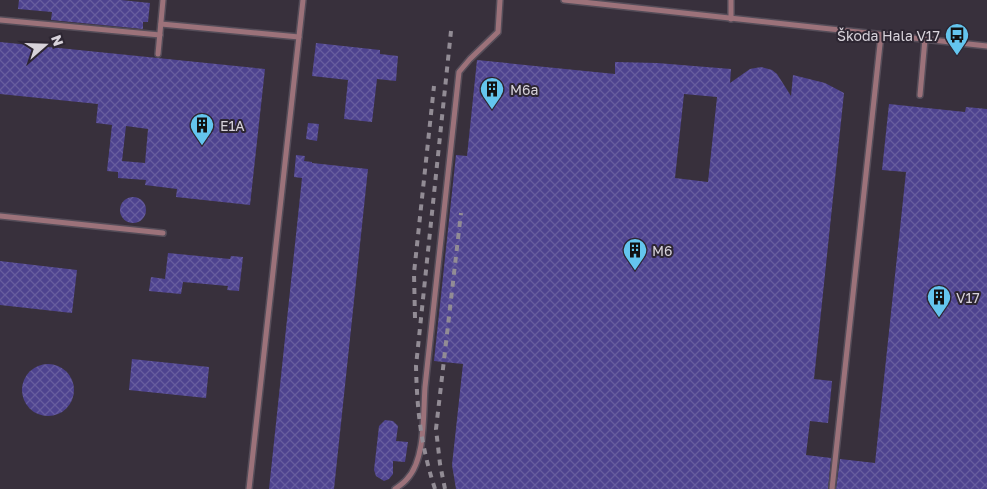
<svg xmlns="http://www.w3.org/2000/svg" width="987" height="489" font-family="'Golos Text',sans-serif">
<defs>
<pattern id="building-cross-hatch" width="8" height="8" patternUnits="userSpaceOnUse" patternTransform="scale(1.25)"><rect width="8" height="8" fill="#4e438f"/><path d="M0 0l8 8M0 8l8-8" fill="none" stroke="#675d9e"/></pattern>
</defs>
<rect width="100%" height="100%" fill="#38303c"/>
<g fill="url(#building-cross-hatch)" fill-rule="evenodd">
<path d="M19,0H121L150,3L148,22H143V29L51,20L52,12L18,9Z"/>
<path d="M0,42L265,69L250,205L176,197L177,189L145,185L146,180L118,178V172L107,171L112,125L96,123L98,104L0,94ZM126,126L148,129L145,163L122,161Z"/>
<path d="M316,43L380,50V54L398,56L396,81L377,79L372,122L344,119L348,80L312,76Z"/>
<path d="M477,60L615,74V62L657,63L731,69L730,83L750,69L761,67L772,70L777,74L791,96L793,75L825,83L844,93L814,379L832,381L828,423L810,421L806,455L831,458L828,489H456L452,465L463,364L434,361L456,155L467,156ZM684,94L717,97L708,182L675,178Z"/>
<path d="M889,104L965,112L966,107L987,109V489H836L840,459L875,463L906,172L882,170Z"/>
<path d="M308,123L319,124L317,141L306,139Z"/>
<path d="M296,155L305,156L304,161L312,162V163L368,169L334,489H269L302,178L294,177Z"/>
<circle cx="133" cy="210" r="13"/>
<path d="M168,253L230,259L231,256L243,257L239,291L227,290L228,286L183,282L181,294L149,291L151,277L165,279Z"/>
<path d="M0,261L77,270L72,313L0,305Z"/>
<path d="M132,359L209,367L206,398L129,390Z"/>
<circle cx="48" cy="390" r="26"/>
<path d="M385,420L393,421L398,426L396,441L408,442L405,462L393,461V474L389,479L384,481L376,476L374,470L379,426Z"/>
</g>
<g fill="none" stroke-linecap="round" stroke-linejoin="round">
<g stroke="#554d59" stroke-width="8">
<g id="service">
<path d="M564,0L987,46"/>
<path d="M731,19V0"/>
<path d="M0,20L160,35"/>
<path d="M161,24L299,37"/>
<path d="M158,54L163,0"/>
<path d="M920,95L925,39"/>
<path d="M0,216L163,233"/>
<path d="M249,489L303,0"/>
<path d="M395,489C399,486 404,483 407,479C426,459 423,413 425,387L459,72L470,59L498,32L500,0"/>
<path d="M832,489L881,35"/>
</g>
</g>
<use href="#service" stroke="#9c727a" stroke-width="5"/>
<g stroke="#928c95" stroke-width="4" stroke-dasharray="6 6" stroke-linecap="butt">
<path d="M415,318L414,273L434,86"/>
<path d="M435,489C421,446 417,411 416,366L451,31"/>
<path d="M445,489L440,464L436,429L461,213"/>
</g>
</g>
<defs>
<g id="bus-pin" transform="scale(1.25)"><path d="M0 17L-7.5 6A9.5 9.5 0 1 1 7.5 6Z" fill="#64c5ee" stroke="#2d2632"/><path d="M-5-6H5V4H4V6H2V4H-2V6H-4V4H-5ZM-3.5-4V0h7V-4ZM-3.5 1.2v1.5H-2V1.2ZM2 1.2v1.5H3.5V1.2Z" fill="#111"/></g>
<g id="building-pin" transform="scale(1.25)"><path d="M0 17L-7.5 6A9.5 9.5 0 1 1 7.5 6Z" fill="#64c5ee" stroke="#2d2632"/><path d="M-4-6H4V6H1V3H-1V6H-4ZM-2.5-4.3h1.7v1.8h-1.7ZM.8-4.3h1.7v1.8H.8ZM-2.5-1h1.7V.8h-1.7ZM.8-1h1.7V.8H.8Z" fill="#111"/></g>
</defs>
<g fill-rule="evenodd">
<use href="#bus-pin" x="957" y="35"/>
<use href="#building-pin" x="492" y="89"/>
<use href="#building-pin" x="202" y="125"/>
<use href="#building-pin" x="635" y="250"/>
<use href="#building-pin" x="939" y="297"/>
</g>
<g text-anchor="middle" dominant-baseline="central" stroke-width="4" stroke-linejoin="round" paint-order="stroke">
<g font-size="14" fill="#d8d3db" stroke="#2d2632" text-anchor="start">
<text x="940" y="35" text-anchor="end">Škoda Hala V17</text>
<text x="510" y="89">M6a</text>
<text x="220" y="125">E1A</text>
<text x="652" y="250">M6</text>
<text x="956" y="297">V17</text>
</g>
</g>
<g transform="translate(45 45) rotate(70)" stroke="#2d2632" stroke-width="4" paint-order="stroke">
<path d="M0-4L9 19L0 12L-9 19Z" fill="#d8d3db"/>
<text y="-8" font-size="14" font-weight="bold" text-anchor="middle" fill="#d8d3db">N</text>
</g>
</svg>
